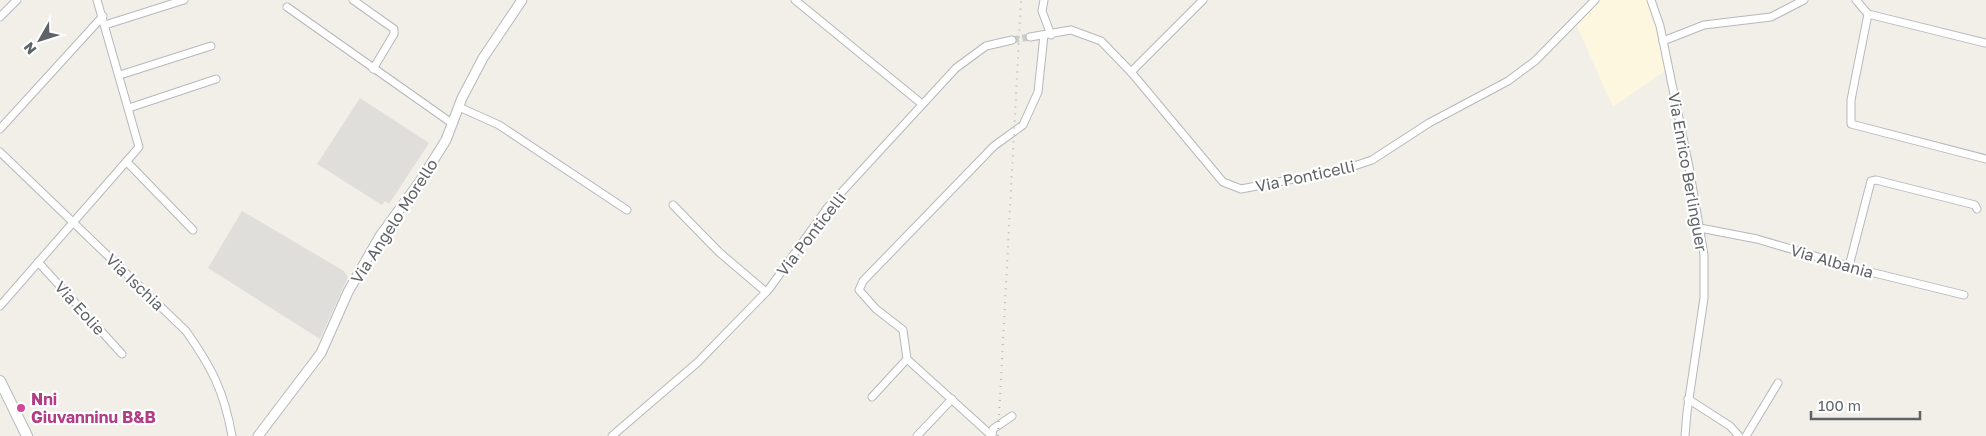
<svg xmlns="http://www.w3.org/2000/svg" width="1986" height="436" font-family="'Golos Text',sans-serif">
<rect width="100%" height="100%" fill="#f1efe8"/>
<path fill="#fef7e0" d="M1595,0H1651L1669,68L1613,107L1574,20Z"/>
<g fill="#e0deda">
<path d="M360,98L429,143L389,204L385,201L382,205L317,164Z"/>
<path d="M242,211L344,271L348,277L320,339L208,268Z"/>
</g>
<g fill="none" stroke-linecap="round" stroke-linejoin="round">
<path stroke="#ccccc8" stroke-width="7" stroke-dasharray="7 3.5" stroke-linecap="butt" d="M1012,40L1030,37"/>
<g stroke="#b5b8bc" stroke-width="9">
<g id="minor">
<path d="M353,0L394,29V34L373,69"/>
<path d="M795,0L922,104"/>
<path d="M1044,0L1042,11L1051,35"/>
<path d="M1651,0L1660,26L1689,167L1704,255V298L1687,412L1685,436"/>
<path d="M1856,0L1868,14L1985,43"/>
<path d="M287,7L453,124"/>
<path d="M1868,14L1851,100V124L1986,159"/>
<path d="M0,17L17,0"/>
<path d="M105,25L184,0"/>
<path d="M1030,37L1071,30L1101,41L1131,72L1223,182L1241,189L1342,170L1372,160L1429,123L1508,81L1535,61L1595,0"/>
<path d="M1663,41L1704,25L1771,17L1804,0"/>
<path d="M1131,72L1203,0"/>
<path d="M120,75L211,46"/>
<path d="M459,107L499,125L627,210"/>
<path d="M129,108L216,79"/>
<path d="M0,129L103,16"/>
<path d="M0,152L186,331C212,368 224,391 232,436"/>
<path d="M127,162L193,230"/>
<path d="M673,205L719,252L766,292"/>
<path d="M1700,228L1757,239L1862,270L1964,295"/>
<path d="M38,262L122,354"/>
<path d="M1849,266L1871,181L1876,180L1975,205L1977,209"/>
<path d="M0,306L139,147L97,0"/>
<path d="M872,397L907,359"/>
<path d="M1688,399L1730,426L1739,436"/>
<path d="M992,435L993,429L1012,416"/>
<path d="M612,436L698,362L769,289L828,207L956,68L986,46L1012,40"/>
<path d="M917,436L952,399"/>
<path d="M992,436L907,359L903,330L876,309L859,290L863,281L994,146L1023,125L1038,92L1044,35"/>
<path d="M1746,436L1778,383"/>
</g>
</g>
<g stroke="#b5b8bc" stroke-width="11">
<path id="tertiary" d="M258,436L321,353L348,292L380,236L421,180L446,140L462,98L483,58L522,0"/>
</g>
<g stroke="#b6babf" stroke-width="12">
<path id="secondary" d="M0,381L27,436"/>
</g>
<use href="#minor" stroke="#fff" stroke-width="7"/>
<use href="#tertiary" stroke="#fff" stroke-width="9"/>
<use href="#secondary" stroke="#fff" stroke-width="10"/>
<path stroke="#b6b7b8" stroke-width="2" stroke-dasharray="1 6" stroke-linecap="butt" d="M998,436L1021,0"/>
</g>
<circle fill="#d1479c" stroke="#fff" stroke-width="2" cx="21" cy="408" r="5"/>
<g text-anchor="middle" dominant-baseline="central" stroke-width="4.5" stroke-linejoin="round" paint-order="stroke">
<g font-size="16" fill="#5f6368" stroke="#fff">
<text transform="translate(1688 172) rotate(80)">Via Enrico Berlinguer</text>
<text transform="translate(1305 176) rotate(-12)">Via Ponticelli</text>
<text transform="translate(394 221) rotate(-57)">Via Angelo Morello</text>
<text transform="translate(811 234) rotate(-52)">Via Ponticelli</text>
<text transform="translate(1832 261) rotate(16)">Via Albania</text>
<text transform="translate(135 282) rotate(44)">Via Ischia</text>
<text transform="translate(80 308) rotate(48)">Via Eolie</text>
</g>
<g font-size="16" font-weight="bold" fill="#b23c85" stroke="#fff" text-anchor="start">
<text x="31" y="399">Nni<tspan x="31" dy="18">Giuvanninu B&amp;B</tspan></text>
</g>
</g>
<g transform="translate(40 40) rotate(231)" stroke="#ffffff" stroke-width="4" paint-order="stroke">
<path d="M0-4L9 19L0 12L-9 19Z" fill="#5f6368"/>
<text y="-8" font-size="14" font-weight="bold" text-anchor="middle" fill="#5f6368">N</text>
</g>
<path d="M1811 411v8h109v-8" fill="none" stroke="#5f6368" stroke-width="2.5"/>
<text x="1818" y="411" font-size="15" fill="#5f6368" stroke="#ffffff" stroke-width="4" paint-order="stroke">100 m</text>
</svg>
